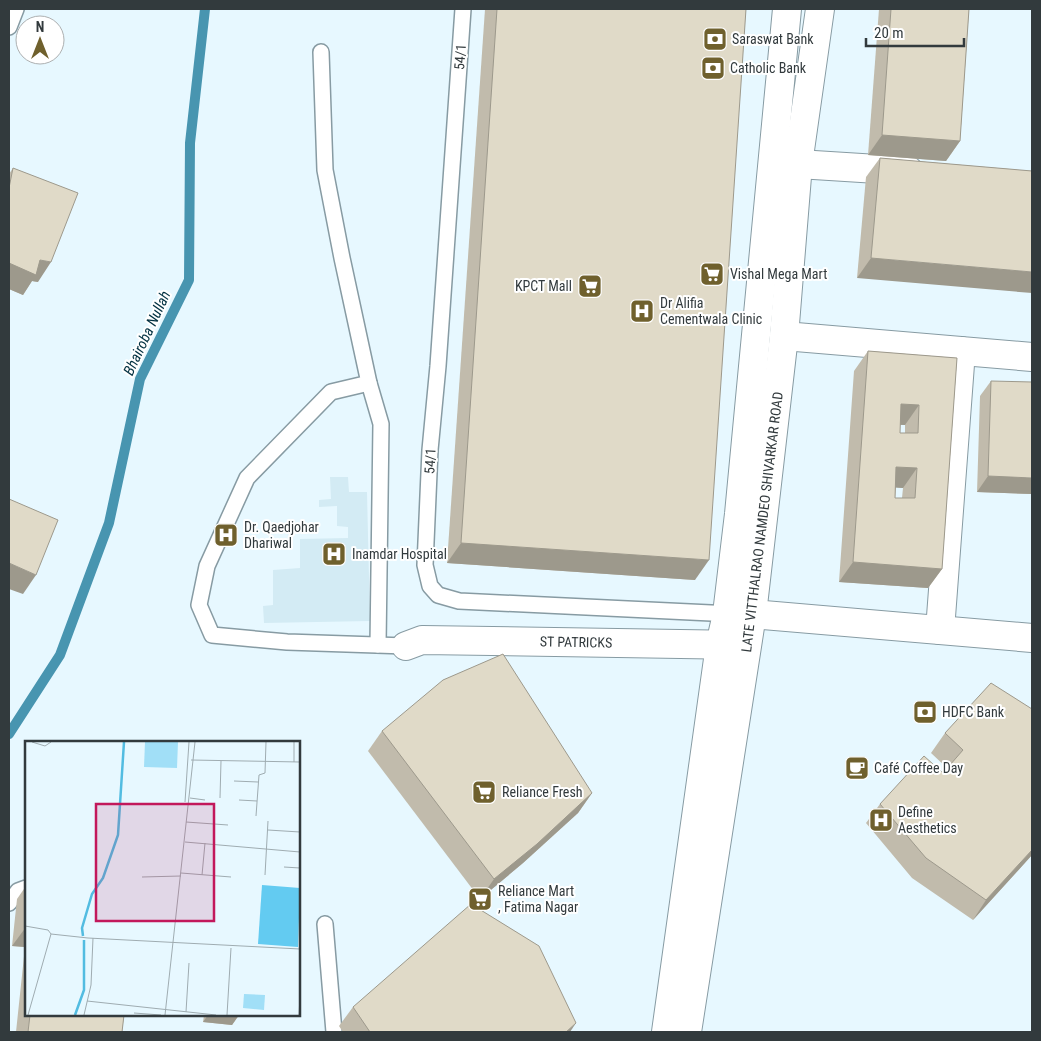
<svg xmlns="http://www.w3.org/2000/svg" width="1041" height="1041" font-family="'Roboto Condensed',sans-serif">
<rect width="100%" height="100%" fill="#e7f8ff"/>
<path fill="#d3ebf4" d="M330,477H348L349,492H367L370,621L264,623L263,606L273,605V570L300,568V539L348,538V527L337,526V506L319,507V500L331,499Z"/>
<g fill="none" stroke-linecap="round" stroke-linejoin="round">
<path stroke="#4895b0" stroke-width="10" d="M9,734L60,655L109,523L140,379L189,280L190,143L205,9"/>
<g stroke="#879ba3" stroke-width="18">
<g id="service">
<path d="M463,9L438,366L430,450L425,565L430,586L438,595L459,601L732,614"/>
<path d="M9,27L16,9"/>
<path d="M321,52L325,170L342,258L369,383L331,392L247,478L207,566L199,605L212,635L287,642L406,646"/>
<path d="M369,383L381,424L378,645"/>
<path d="M9,903L18,891L26,888"/>
<path d="M325,924L334,1032"/>
</g>
</g>
<g stroke="#879ba3" stroke-width="30">
<g id="minor">
<path d="M798,164L909,171"/>
<path d="M784,336L1032,357"/>
<path d="M752,614L1032,638"/>
<path d="M940,630L961,351"/>
<path d="M406,646L422,640L743,645"/>
</g>
</g>
<g stroke="#879ba3" stroke-width="30">
<g id="secondary">
<path d="M666,1032L720,645L727,614L739,514L787,9"/>
<path d="M687,1032L752,614L784,336L798,164L820,9"/>
</g>
</g>
<use href="#service" stroke="#fff" stroke-width="15"/>
<use href="#minor" stroke="#fff" stroke-width="28"/>
<use href="#secondary" stroke="#fff" stroke-width="28"/>
</g>
<g fill="#c1bbac" fill-rule="evenodd">
<path d="M485,9H746L695,580L447,563Z"/>
<path d="M879,9H969L960,141L946,161L868,155Z"/>
<path d="M880,158L1032,171L857,278L866,177Z"/>
<path d="M13,168L38,282L32,281L23,295L9,289V174Z"/>
<path d="M868,351L957,358L942,569L928,588L839,582L854,371ZM900,425H905V433H900ZM896,487L903,488L902,498H895Z"/>
<path d="M991,381L1032,494L977,492L980,396Z"/>
<path d="M1032,709V855L973,920L912,878L866,823L880,804L943,773L947,768L931,753L945,733Z"/>
<path d="M382,731L592,793L578,813L523,863L480,899L368,751Z"/>
<path d="M26,886V1015H124L122,1032H16L25,947L12,946L17,899Z"/>
<path d="M353,1007L570,1032H343L339,1026Z"/>
<path d="M204,1015H239L232,1025L203,1022Z"/>
</g>
<g fill="#9d998c">
<path d="M882,135L960,141L946,161L868,155Z"/>
<path d="M871,258L1032,272V293L857,278Z"/>
<path d="M40,260L51,262L38,282L32,281L23,295L9,289V263Z"/>
<path d="M901,404L919,405L905,425L887,424Z"/>
<path d="M896,467L917,468L903,488L883,487Z"/>
<path d="M988,476L1032,478V494L977,492Z"/>
<path d="M461,543L709,560L695,580L447,563Z"/>
<path d="M853,562L942,569L928,588L839,582Z"/>
<path d="M9,563L36,575L23,594L9,589Z"/>
<path d="M592,793L578,813L523,863L480,899L494,879Z"/>
<path d="M1032,850V855L973,920L986,900Z"/>
<path d="M26,927V945L25,947L12,946Z"/>
<path d="M208,1015H239L232,1025L203,1022Z"/>
<path d="M576,1023L570,1032H566Z"/>
</g>
<g fill="#e0dac8" stroke="#9d998c" fill-rule="evenodd">
<path d="M497,9H746L709,560L461,543Z"/>
<path d="M891,9H969L960,141L882,135Z"/>
<path d="M880,158L1032,171V272L871,258Z"/>
<path d="M13,168L78,193L51,262L40,260L36,275L9,263V188Z"/>
<path d="M868,351L957,358L942,569L853,562ZM901,404L919,405L918,433H900ZM896,467L917,468L915,498H895Z"/>
<path d="M991,381L1032,382V478L988,476Z"/>
<path d="M9,499L58,520L36,575L9,563Z"/>
<path d="M503,654L592,793L537,844L494,879L382,731L443,680Z"/>
<path d="M991,683L1032,709V850L986,900L926,858L880,804L924,756L943,773L963,750L945,733Z"/>
<path d="M471,904L539,946L576,1023L566,1032H370L353,1007Z"/>
<path d="M30,1015H124L122,1032H28Z"/>
</g>
<defs>
<g id="bank-square" transform="scale(1.25)"><rect x="-9" y="-9" width="18" height="18" rx="4" fill="#6f602d" stroke="#fff"/><path d="M-6-4H6V4H-6ZM0-2.3a2.3 2.3 0 1 0 0 4.6a2.3 2.3 0 1 0 0-4.6Z" fill="#fff"/></g>
<g id="supermarket-square" transform="scale(1.25)"><rect x="-9" y="-9" width="18" height="18" rx="4" fill="#6f602d" stroke="#fff"/><path d="M-6-5.5h2.5l.6 2H6L4.5 2H-2.5L-4.4-4H-6ZM-1.5 3.2a1.3 1.3 0 1 0 .1 0ZM3 3.2a1.3 1.3 0 1 0 .1 0Z" fill="#fff"/></g>
<g id="hospital-square" transform="scale(1.25)"><rect x="-9" y="-9" width="18" height="18" rx="4" fill="#6f602d" stroke="#fff"/><path d="M-5-5h3v3.5h4V-5h3V5h-3V1.5h-4V5h-3Z" fill="#fff"/></g>
<g id="cafe-square" transform="scale(1.25)"><rect x="-9" y="-9" width="18" height="18" rx="4" fill="#6f602d" stroke="#fff"/><path d="M-5.5-4.5H6V0H3Q3 3.5 0 3.5H-2.5Q-5.5 3.5-5.5 0ZM3-3.2v2h1.7v-2ZM-6 4.5H4V6H-6Z" fill="#fff"/></g>
</defs>
<g fill-rule="evenodd">
<use href="#bank-square" x="715" y="39"/>
<use href="#bank-square" x="713" y="68"/>
<use href="#supermarket-square" x="712" y="274"/>
<use href="#supermarket-square" x="590" y="286"/>
<use href="#hospital-square" x="642" y="311"/>
<use href="#hospital-square" x="226" y="535"/>
<use href="#hospital-square" x="334" y="554"/>
<use href="#bank-square" x="925" y="712"/>
<use href="#cafe-square" x="857" y="768"/>
<use href="#supermarket-square" x="484" y="792"/>
<use href="#hospital-square" x="881" y="820"/>
<use href="#supermarket-square" x="480" y="899"/>
</g>
<g text-anchor="middle" dominant-baseline="central" stroke-width="4" stroke-linejoin="round" paint-order="stroke">
<g font-size="14" fill="#323a3d" stroke="#fff" text-anchor="start">
<text x="732" y="39">Saraswat Bank</text>
<text x="730" y="68">Catholic Bank</text>
<text x="730" y="274">Vishal Mega Mart</text>
<text x="572" y="286" text-anchor="end">KPCT Mall</text>
<text x="660" y="303">Dr Alifia<tspan x="660" dy="16">Cementwala Clinic</tspan></text>
<text x="244" y="527">Dr. Qaedjohar<tspan x="244" dy="16">Dhariwal</tspan></text>
<text x="352" y="554">Inamdar Hospital</text>
<text x="942" y="712">HDFC Bank</text>
<text x="874" y="768">Café Coffee Day</text>
<text x="502" y="792">Reliance Fresh</text>
<text x="898" y="812">Define<tspan x="898" dy="16">Aesthetics</tspan></text>
<text x="498" y="891">Reliance Mart<tspan x="498" dy="16">, Fatima Nagar</tspan></text>
</g>
<g font-size="14" fill="#323a3d" stroke="#fff">
<text transform="translate(460 57) rotate(-86)">54/1</text>
<text transform="translate(430 461) rotate(-87)">54/1</text>
<text transform="translate(762 522) rotate(-83)">LATE VITTHALRAO NAMDEO SHIVARKAR ROAD</text>
<text transform="translate(576 642) rotate(1)">ST PATRICKS</text>
</g>
<g font-size="15" font-style="italic" fill="#003040" stroke="#fff">
<text transform="translate(147 333) rotate(-65)">Bhairoba Nullah</text>
</g>
</g>
<g transform="translate(25 741)">
<rect width="275" height="275" fill="#e7f8ff"/>
<path d="M219,253L240,254L239,269L218,267Z" fill="#a1dff7"/>
<path d="M237,144L275,147L273,206L233,203Z" fill="#63cbf1"/>
<path d="M120,1H153L152,27L119,26Z" fill="#a1dff7"/>
<path fill="none" stroke="#52bce1" stroke-width="2.5" d="M58,195L57,187L67,153L78,137L93,94L99,1M50,274L59,249V199"/>
<path fill="none" stroke="#9facb1" stroke-width="1" d="M7,1L20,5L26,1M166,19L275,21M269,21V1M209,40L233,41M165,57L180,59M195,57L196,20M214,59L232,60M160,61L164,1M231,75L234,34L240,32L241,1M161,81L203,84M243,89L275,91M160,101L275,111M259,126L275,127M156,132L206,136M177,134L180,102M240,134L243,80M117,136L156,135M0,185L23,189L26,193L63,197L275,208M62,260L191,274M161,271L164,222M109,272L136,274M3,274L26,193M59,274L66,244L68,197M140,274L170,1M202,274L206,207M274,274L275,255"/>
<path fill="#c2185b" fill-opacity="0.15" stroke="#c2185b" stroke-width="2.5" d="M71,63H189V180H71Z"/>
<rect width="275" height="275" fill="none" stroke="#323a3d" stroke-width="2.5"/>
</g>
<rect width="1041" height="1041" fill="none" stroke="#323a3d" stroke-width="20"/>
<g transform="translate(40 40)"><circle r="24" fill="#ffffff" stroke="#adb0b1"/>
<path d="M0-4L9 19L0 12L-9 19Z" fill="#6f602d"/>
<text y="-8" font-size="14" font-weight="bold" text-anchor="middle" fill="#323a3d">N</text>
</g>
<path d="M866 38v8h98v-8" fill="none" stroke="#323a3d" stroke-width="2.5"/>
<text x="874" y="38" font-size="15" fill="#323a3d" stroke="#ffffff" stroke-width="4" paint-order="stroke">20 m</text>
</svg>
